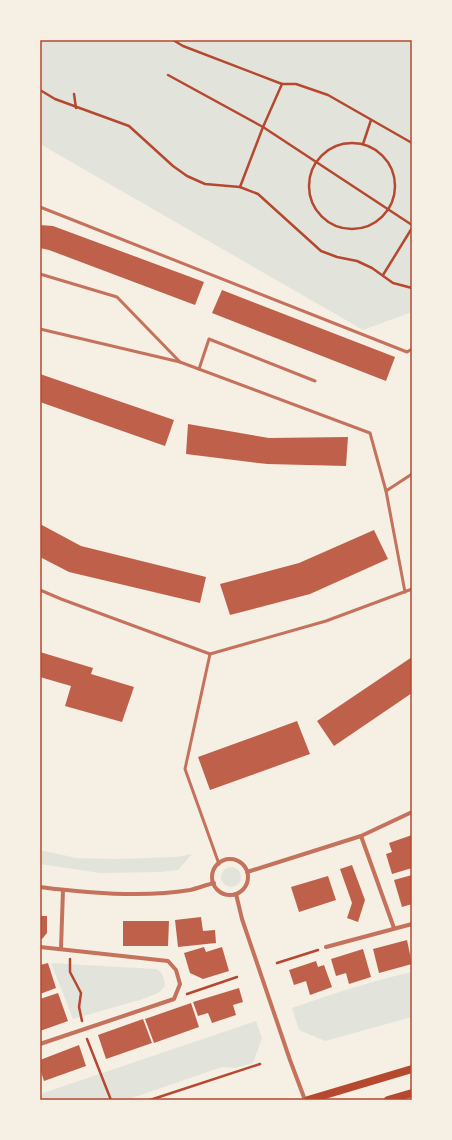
<svg xmlns="http://www.w3.org/2000/svg" width="452" height="1140" font-family="Lato,sans-serif">
<rect width="100%" height="100%" fill="#f6efe4"/>
<g fill="#e2e4dc">
<path d="M40,40H412V312L363,330L40,144Z"/>
<path d="M40,850L76,858L117,859L176,857L192,854L178,870L160,872L100,873L40,864Z"/>
<circle cx="231" cy="877" r="10"/>
<path d="M51,963L156,969C163,973 164,977 165,986L158,993L143,999L73,1019Z"/>
<path d="M412,972V1017L325,1041L299,1030L292,1008C332,994 371,981 412,972Z"/>
<path d="M256,1021L262,1038L253,1063L235,1068L222,1067L126,1100H40V1094Z"/>
</g>
<g fill="#bf614a">
<path d="M40,225L53,226L204,282L195,305L49,250L40,248Z"/>
<path d="M222,290L395,357L386,381L212,313Z"/>
<path d="M40,374L174,420L165,446L40,402Z"/>
<path d="M188,424L269,438L348,437L346,466L267,464L186,454Z"/>
<path d="M40,524L81,546L206,577L200,603L69,572L40,557Z"/>
<path d="M374,530L388,559L310,594L230,615L220,584L299,563Z"/>
<path d="M40,652L93,668L91,674L134,687L122,722L65,706L71,686L40,677Z"/>
<path d="M412,657V693L334,746L317,721Z"/>
<path d="M297,721L310,754L210,790L198,757Z"/>
<path d="M412,835V868L392,874L386,854L392,852L389,843Z"/>
<path d="M352,865L365,900L358,922L347,918L352,903L340,869Z"/>
<path d="M412,875V904L402,907L394,880Z"/>
<path d="M328,876L336,900L299,912L291,887Z"/>
<path d="M40,916H47V933L42,939H40Z"/>
<path d="M201,917L203,931L215,930L216,943L178,947L175,920Z"/>
<path d="M123,921H169L168,946H123Z"/>
<path d="M407,940L412,964L379,973L373,949Z"/>
<path d="M204,947L206,952L222,947L229,971L203,979L190,973L184,953Z"/>
<path d="M363,949L371,977L349,984L346,973L336,976L331,959Z"/>
<path d="M316,961L318,967L324,965L332,987L310,995L306,981L294,985L289,970Z"/>
<path d="M48,963L56,988L40,994V965Z"/>
<path d="M239,988L243,1002L233,1005L236,1015L212,1023L208,1013L198,1016L193,1002Z"/>
<path d="M58,993L68,1021L40,1031V999Z"/>
<path d="M191,1003L199,1027L154,1043L145,1019Z"/>
<path d="M143,1019L152,1043L106,1059L98,1035Z"/>
<path d="M79,1045L86,1066L44,1081L40,1069V1060Z"/>
</g>
<g fill="none" stroke-linecap="round" stroke-linejoin="round">
<g stroke="#b5482f" stroke-width="2.5">
<path d="M173,40L183,46L282,84H296L328,95L412,143"/>
<path d="M168,75L263,127L412,225"/>
<path d="M40,90L55,99L129,126L173,166L187,176L205,184L240,187L258,194L321,251L337,257L357,261L372,268L393,283L412,288"/>
<path d="M74,94L76,108"/>
<circle cx="352" cy="186" r="43"/>
<path d="M363,144L371,120"/>
<path d="M240,187L263,127L282,84"/>
<path d="M383,275L412,228"/>
<path d="M70,959V972L81,993L79,1007L82,1021"/>
<path d="M277,963L318,950"/>
<path d="M187,994L237,977"/>
<path d="M87,1039L111,1100"/>
<path d="M150,1100L260,1064"/>
</g>
<g stroke="#c5725c" stroke-width="3">
<path d="M40,207L407,352L412,349"/>
<path d="M40,274L117,297L180,362L370,433L386,491L405,592"/>
<path d="M40,329L180,362"/>
<path d="M199,369L209,339L315,381"/>
<path d="M386,491L412,474"/>
<path d="M40,590L61,599L210,654L326,621L412,589"/>
<path d="M210,654L185,769L219,864"/>
</g>
<g stroke="#c5725c" stroke-width="4">
<path d="M361,836L394,928"/>
<circle cx="230" cy="877" r="18"/>
<path d="M247,872L361,836L412,812"/>
<path d="M40,887C86,893 144,898 190,890C198,888 206,885 214,883"/>
<path d="M236,894L242,919L290,1060L305,1100"/>
<path d="M40,947L168,961L176,970L180,984L174,999L40,1044"/>
<path d="M326,947L412,924"/>
<path d="M61,948L63,890"/>
</g>
<g stroke="#b5482f" stroke-width="8">
<path d="M308,1100L412,1069"/>
<path d="M388,1100L412,1093"/>
</g>
</g>
<rect width="452" height="1140" fill="none" stroke="#f6efe4" stroke-width="82"/>
<rect x="41" y="41" width="370" height="1058" fill="none" stroke="#b5482f" stroke-width="1.5"/>
</svg>
